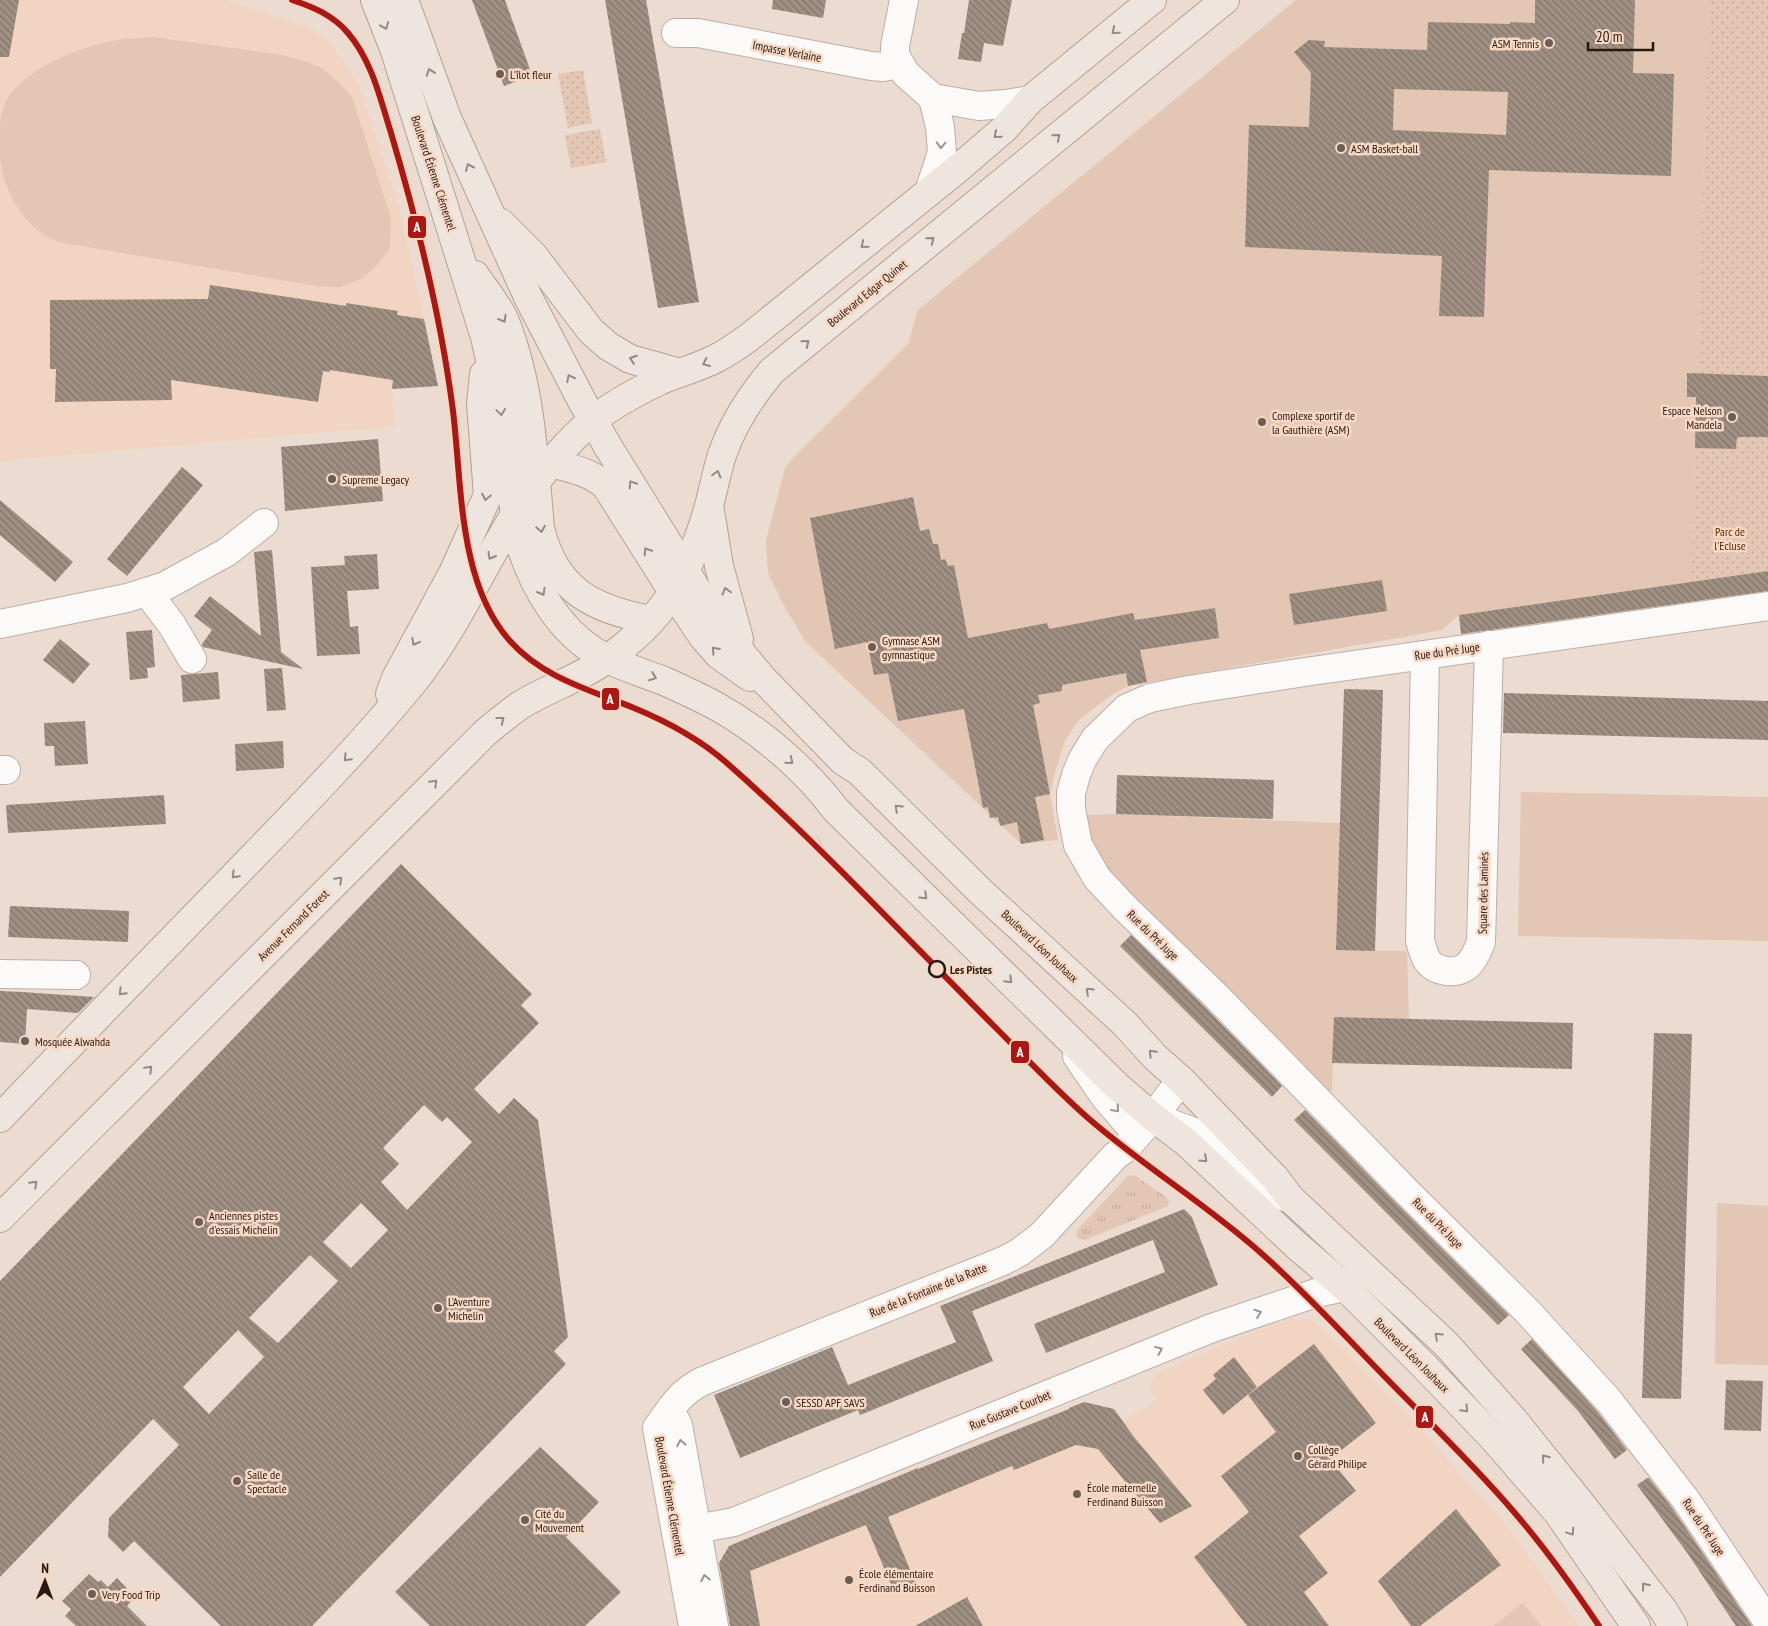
<svg xmlns="http://www.w3.org/2000/svg" width="1768" height="1626" font-family="'PT Sans Narrow',sans-serif">
<defs>
<pattern id="grass-tufts" width="24" height="20" patternUnits="userSpaceOnUse" patternTransform="scale(1.25)"><rect width="24" height="20" fill="#e3c6b3"/><path d="M3 7l-1-3M5 7V3M7 7l1-3M15 17l-1-3M17 17v-4M19 17l1-3" fill="none" stroke="#c3aa99"/></pattern>
<pattern id="park-dots" width="8" height="8" patternUnits="userSpaceOnUse" patternTransform="scale(1.25)"><rect width="8" height="8" fill="#e3c6b3"/><path d="M2 2h.1M6 6h.1" fill="none" stroke="#c3aa99" stroke-width="1.8" stroke-linecap="round"/></pattern>
<pattern id="building-back-hatch" width="6" height="6" patternUnits="userSpaceOnUse" patternTransform="scale(1.25)"><rect width="6" height="6" fill="#a08f83"/><path d="M-1 5l2 2M0 0l6 6M5-1l2 2" fill="none" stroke="#82746a"/></pattern>
</defs>
<rect width="100%" height="100%" fill="#ecdbd0"/>
<g fill="#f2d4c2">
<path d="M0,0H225L311,28L330,43L357,81L400,210L438,386L392,389L395,426L0,461Z"/>
<path d="M1290,1319H1309L1315,1322L1339,1344L1414,1422L1505,1524L1579,1626H730L718,1564L729,1546L812,1512V1510L842,1499V1500L855,1493L873,1486L874,1488L888,1482L887,1480L1069,1409V1408L1084,1402L1114,1409L1124,1421L1157,1399L1149,1388L1156,1373L1240,1337Z"/>
</g>
<path fill="url(#grass-tufts)" d="M1134,1175L1166,1197L1169,1201L1168,1206L1085,1240L1079,1239L1076,1235L1078,1229L1126,1178L1128,1176Z"/>
<g fill="url(#park-dots)">
<path d="M1709,0H1768V571L1691,582Z"/>
<path d="M583,70L592,123L568,128L558,74Z"/>
<path d="M600,129L606,162L571,168L565,135Z"/>
</g>
<g fill="#e3c6b3">
<path d="M1296,0H1709L1691,582L1459,615L1442,630L1128,686L1113,694L1081,718L1066,738L1056,769L1050,794L1058,840L1021,844L805,641L783,604L768,573L766,541L785,468L792,459L908,344L918,310Z"/>
<path d="M153,37L283,55L307,62L322,68L338,82L352,97L391,218L390,248L379,263L363,278L340,287L316,286L76,245C69,244 60,243 54,240C25,228 6,194 1,165C0,157 0,148 0,139C0,124 0,112 7,99C28,66 86,44 123,39C133,38 143,38 153,37Z"/>
<path d="M1521,792L1768,797V941L1518,936Z"/>
<path d="M1116,814L1340,823L1336,950L1407,951L1409,1019L1334,1017L1332,1091H1309L1125,908L1072,815Z"/>
<path d="M1717,1203L1768,1206V1365L1715,1364Z"/>
<path d="M1523,1603L1541,1626H1493Z"/>
</g>
<g fill="url(#building-back-hatch)" fill-rule="evenodd">
<path d="M0,0H19L9,57H0Z"/>
<path d="M472,0H505L532,75L504,86Z"/>
<path d="M605,0H646L699,302L658,308Z"/>
<path d="M773,0H826L823,18L772,9Z"/>
<path d="M969,0H1012L1003,46L984,43L981,62L958,59L962,33H964Z"/>
<path d="M1535,0H1635L1633,73L1674,74L1671,176L1489,170L1484,317L1439,316L1442,256L1245,247L1249,125L1309,127L1311,73L1294,52L1309,40L1325,41L1324,47L1427,50L1428,22L1510,24V22L1535,23ZM1394,89L1508,92L1506,135L1393,130Z"/>
<path d="M210,285L346,306V303L398,311L397,315L424,319L438,386L392,389L393,380L330,370V372L323,371L318,402L171,380L172,400L55,402L56,369H50V300L208,299Z"/>
<path d="M1687,373L1768,376V437H1737L1736,449L1695,448L1696,397H1687Z"/>
<path d="M378,439L383,501L285,511L281,447Z"/>
<path d="M182,467L203,485L127,576L107,559Z"/>
<path d="M913,497L920,531L929,529L933,544H938L941,560L945,559L948,566L954,565L968,638L1047,623L1049,629L1133,613L1135,620L1215,608L1219,638L1140,650L1147,682L1128,686L1126,673L1062,685V691L1038,695L1040,703L1033,705L1050,794L1035,797L1044,840L1021,844L1017,822L1000,826L998,817L990,818L988,807L983,808L964,709L898,721L888,673L874,675L867,642L835,649L810,518Z"/>
<path d="M0,500L73,562L55,582L0,535Z"/>
<path d="M272,550L281,652L303,669L203,647L202,644L212,630L194,616L210,596L261,636L254,552Z"/>
<path d="M377,554L379,589L347,591L350,627L358,626L360,654L317,656L311,567L345,565L344,556Z"/>
<path d="M1768,571V591L1461,634L1459,615Z"/>
<path d="M1382,580L1387,611L1294,625L1289,594Z"/>
<path d="M152,630L155,667L147,668L148,678L130,680L126,632Z"/>
<path d="M60,639L90,664L73,684L43,660Z"/>
<path d="M282,668L286,710L267,711L264,669Z"/>
<path d="M218,672L220,699L183,702L181,675Z"/>
<path d="M1344,689L1383,690L1375,951L1336,950Z"/>
<path d="M1504,693L1768,701V740L1503,733Z"/>
<path d="M85,721L88,764L55,766L54,746H45L44,723Z"/>
<path d="M283,741L284,768L236,771L235,744Z"/>
<path d="M1117,775L1274,780L1273,819L1116,814Z"/>
<path d="M164,795L166,824L8,833L6,805Z"/>
<path d="M401,864L532,994L521,1005L539,1023L474,1089L499,1114L514,1098L538,1120L568,1337L554,1351L566,1364L312,1626H221L134,1541L123,1552L108,1537L109,1518L179,1445L153,1419L0,1577V1281ZM424,1105L442,1122L447,1117L472,1142L407,1210L381,1182L399,1164L383,1148ZM361,1203L388,1230L351,1268L323,1242ZM310,1255L338,1281L278,1343L249,1318ZM238,1330L264,1357L209,1414L183,1387Z"/>
<path d="M10,906L129,911L128,942L8,937Z"/>
<path d="M1131,935L1204,1006L1282,1086L1272,1097L1120,946Z"/>
<path d="M0,991L22,992L94,997L78,1013L27,1009L25,1044L0,1042Z"/>
<path d="M1334,1017L1573,1023L1572,1069L1332,1063Z"/>
<path d="M1654,1033L1692,1034L1681,1399L1642,1398Z"/>
<path d="M1305,1110L1396,1203L1509,1315L1498,1325L1321,1147L1294,1120Z"/>
<path d="M1184,1209L1192,1217L1218,1285L1046,1353L1034,1324L1165,1272L1153,1240L972,1311L993,1361L860,1415L858,1410L740,1458L714,1395L832,1347L848,1385L956,1342L940,1306Z"/>
<path d="M1532,1339L1597,1411L1627,1450L1615,1459L1578,1411L1521,1349Z"/>
<path d="M1314,1344L1376,1423L1330,1459L1356,1491L1299,1536L1328,1573L1304,1592L1329,1626H1247L1194,1557L1249,1512L1221,1476L1276,1432L1248,1395Z"/>
<path d="M1234,1357L1257,1387L1223,1415L1203,1390L1216,1379L1213,1375Z"/>
<path d="M1726,1380L1763,1381L1761,1431L1724,1430Z"/>
<path d="M1084,1402L1114,1409L1134,1437L1192,1506L1160,1523L1098,1449L1076,1445L1014,1470L1012,1466L888,1517L916,1584L894,1592L866,1525L750,1571L760,1626H730L719,1563L729,1546L918,1468V1469L1069,1409V1408Z"/>
<path d="M540,1447L599,1502L566,1537L621,1592L585,1626H430L395,1592Z"/>
<path d="M1647,1478H1649L1673,1509L1752,1626H1736L1688,1554L1637,1485Z"/>
<path d="M1456,1509L1501,1565L1420,1626H1411L1378,1581Z"/>
<path d="M89,1574L98,1582L101,1580L108,1587L117,1578L135,1597L127,1606L147,1626H76L65,1616L71,1609L62,1601Z"/>
<path d="M967,1597L983,1626H915Z"/>
</g>
<g fill="none" stroke-linecap="round" stroke-linejoin="round">
<g stroke="#bcaea6" stroke-width="30">
<g id="minor">
<path d="M904,0L895,46V55L906,74L933,98L979,106L1006,104L1030,100"/>
<path d="M676,33H698L871,66L883,67L899,64"/>
<path d="M929,192L942,152L940,127L933,98"/>
<path d="M147,592L172,625L192,659"/>
<path d="M1768,606L1305,672L1189,690L1150,698L1127,708L1095,739L1082,760L1076,775L1071,793V809L1078,845L1097,878L1125,908L1215,995L1407,1192L1528,1312L1609,1401L1686,1500L1768,1622"/>
<path d="M0,624L127,598L165,586L227,552L264,523"/>
<path d="M1425,655L1420,941C1422,947 1424,955 1427,960C1435,972 1456,975 1467,966C1474,960 1478,950 1481,942L1489,645"/>
<path d="M0,770H6"/>
<path d="M0,974L76,975"/>
<path d="M1077,1056L1105,1097L1137,1134"/>
<path d="M1161,1120L1205,1136L1268,1191L1291,1199"/>
<path d="M670,1410L678,1425L714,1626"/>
<path d="M676,1533L734,1522L1212,1328L1316,1293L1345,1287"/>
<path d="M693,1626L657,1428C672,1407 679,1393 703,1381L1003,1261L1020,1252L1042,1235L1115,1156L1126,1148L1153,1117L1181,1080"/>
</g>
</g>
<g stroke="#b4a092" stroke-width="30">
<g id="major">
<path d="M375,0L395,51L485,337L500,405L518,537C532,585 560,636 608,659C626,668 646,674 664,681C682,689 699,697 716,706C761,731 805,769 836,810L1117,1086L1153,1117L1186,1142L1296,1245L1345,1287L1427,1369L1494,1439L1558,1513L1636,1626"/>
<path d="M404,0L447,118L529,299L582,401L607,445L700,595L743,655L762,678L843,761L860,772L980,891L1125,1024L1155,1057L1181,1080L1275,1178L1291,1199L1446,1344L1512,1418L1582,1505L1664,1611L1673,1626"/>
<path d="M501,223L533,255L591,331L608,346L630,359L680,373"/>
<path d="M475,275C484,289 501,309 506,324C531,388 534,460 540,528C555,590 592,609 651,620"/>
<path d="M550,463C570,468 591,472 606,486L673,592L703,637L719,655L750,677"/>
<path d="M710,511L719,566L739,639"/>
<path d="M390,694L396,678L453,573L488,495L481,404L484,374"/>
<path d="M0,1118C79,1035 159,953 239,871C299,809 360,747 415,680C480,597 509,490 592,421C612,405 636,392 659,381C677,373 697,368 715,359C729,352 740,344 752,335L961,166L1004,129L1030,100L1152,0"/>
<path d="M0,1218L484,734C495,724 507,715 519,706C543,691 569,682 593,668C619,653 646,629 664,605C687,575 700,539 710,502C714,487 717,470 722,455C733,423 750,397 772,371L1225,0"/>
</g>
</g>
<use href="#minor" stroke="#fcfaf8" stroke-width="28"/>
<use href="#major" stroke="#efe5df" stroke-width="28"/>
<path stroke="#cdc8c5" stroke-width="1" d="M816,835L840,872"/>
<g stroke="#f8d8c4" stroke-width="10">
<path id="tram-1" d="M292,0C313,7 333,15 348,33C372,61 380,98 391,133C418,224 441,317 453,411C462,484 458,583 510,641C543,678 590,690 634,708C668,722 701,740 728,764C821,846 906,938 994,1026C1025,1057 1055,1089 1088,1118C1143,1166 1206,1204 1261,1253C1305,1292 1344,1335 1385,1377C1428,1421 1473,1464 1514,1512C1545,1548 1573,1587 1599,1626"/>
</g>
<use href="#tram-1" stroke="#a81815" stroke-width="6"/>
</g>
<defs><path id="oneway-chevron" d="M-2-3.5L2.5 0L-2 3.5" fill="none" stroke-width="1.6" stroke-linecap="round" stroke-linejoin="round" transform="scale(1.25)"/></defs>
<g stroke="#948a83">
<use href="#oneway-chevron" transform="translate(385 26) rotate(68)"/>
<use href="#oneway-chevron" transform="translate(1115 31) rotate(141)"/>
<use href="#oneway-chevron" transform="translate(430 72) rotate(-110)"/>
<use href="#oneway-chevron" transform="translate(997 135) rotate(140)"/>
<use href="#oneway-chevron" transform="translate(1057 137) rotate(-39)"/>
<use href="#oneway-chevron" transform="translate(469 167) rotate(-114)"/>
<use href="#oneway-chevron" transform="translate(931 240) rotate(-39)"/>
<use href="#oneway-chevron" transform="translate(864 245) rotate(141)"/>
<use href="#oneway-chevron" transform="translate(503 319) rotate(61)"/>
<use href="#oneway-chevron" transform="translate(806 343) rotate(-39)"/>
<use href="#oneway-chevron" transform="translate(633 359) rotate(-160)"/>
<use href="#oneway-chevron" transform="translate(706 363) rotate(155)"/>
<use href="#oneway-chevron" transform="translate(570 378) rotate(-117)"/>
<use href="#oneway-chevron" transform="translate(501 412) rotate(82)"/>
<use href="#oneway-chevron" transform="translate(717 474) rotate(-75)"/>
<use href="#oneway-chevron" transform="translate(632 484) rotate(-122)"/>
<use href="#oneway-chevron" transform="translate(486 497) rotate(101)"/>
<use href="#oneway-chevron" transform="translate(541 529) rotate(80)"/>
<use href="#oneway-chevron" transform="translate(647 551) rotate(-122)"/>
<use href="#oneway-chevron" transform="translate(491 556) rotate(120)"/>
<use href="#oneway-chevron" transform="translate(726 591) rotate(-105)"/>
<use href="#oneway-chevron" transform="translate(542 592) rotate(60)"/>
<use href="#oneway-chevron" transform="translate(415 642) rotate(118)"/>
<use href="#oneway-chevron" transform="translate(715 650) rotate(-132)"/>
<use href="#oneway-chevron" transform="translate(653 677) rotate(21)"/>
<use href="#oneway-chevron" transform="translate(501 720) rotate(-38)"/>
<use href="#oneway-chevron" transform="translate(347 758) rotate(133)"/>
<use href="#oneway-chevron" transform="translate(790 761) rotate(40)"/>
<use href="#oneway-chevron" transform="translate(434 783) rotate(-45)"/>
<use href="#oneway-chevron" transform="translate(898 808) rotate(-136)"/>
<use href="#oneway-chevron" transform="translate(235 875) rotate(134)"/>
<use href="#oneway-chevron" transform="translate(339 880) rotate(-45)"/>
<use href="#oneway-chevron" transform="translate(924 896) rotate(44)"/>
<use href="#oneway-chevron" transform="translate(1009 980) rotate(45)"/>
<use href="#oneway-chevron" transform="translate(1089 991) rotate(-137)"/>
<use href="#oneway-chevron" transform="translate(122 992) rotate(134)"/>
<use href="#oneway-chevron" transform="translate(1152 1053) rotate(-134)"/>
<use href="#oneway-chevron" transform="translate(149 1069) rotate(-45)"/>
<use href="#oneway-chevron" transform="translate(1204 1159) rotate(43)"/>
<use href="#oneway-chevron" transform="translate(34 1184) rotate(-45)"/>
<use href="#oneway-chevron" transform="translate(1438 1336) rotate(-137)"/>
<use href="#oneway-chevron" transform="translate(1465 1409) rotate(47)"/>
<use href="#oneway-chevron" transform="translate(1545 1458) rotate(-129)"/>
<use href="#oneway-chevron" transform="translate(1571 1532) rotate(56)"/>
<use href="#oneway-chevron" transform="translate(1645 1586) rotate(-128)"/>
</g>
<g stroke="#9b9591">
<use href="#oneway-chevron" transform="translate(941 145) rotate(91)"/>
<use href="#oneway-chevron" transform="translate(1116 1109) rotate(49)"/>
<use href="#oneway-chevron" transform="translate(1258 1313) rotate(-19)"/>
<use href="#oneway-chevron" transform="translate(1159 1350) rotate(-22)"/>
<use href="#oneway-chevron" transform="translate(681 1443) rotate(-100)"/>
<use href="#oneway-chevron" transform="translate(705 1578) rotate(-101)"/>
</g>
<g fill="#6b5e55" stroke="#f8d8c4" stroke-width="2">
<circle cx="1549" cy="43" r="5"/>
<circle cx="500" cy="74" r="5"/>
<circle cx="1341" cy="148" r="5"/>
<circle cx="1732" cy="417" r="5"/>
<circle cx="1262" cy="422" r="5"/>
<circle cx="332" cy="479" r="5"/>
<circle cx="872" cy="647" r="5"/>
<circle cx="25" cy="1041" r="5"/>
<circle cx="199" cy="1222" r="5"/>
<circle cx="438" cy="1308" r="5"/>
<circle cx="786" cy="1402" r="5"/>
<circle cx="1298" cy="1456" r="5"/>
<circle cx="237" cy="1481" r="5"/>
<circle cx="1077" cy="1494" r="5"/>
<circle cx="525" cy="1520" r="5"/>
<circle cx="849" cy="1580" r="5"/>
<circle cx="92" cy="1594" r="5"/>
</g>
<circle fill="#f8d8c4" stroke="#251a13" stroke-width="2.5" cx="937" cy="969" r="8"/>
<g text-anchor="middle" dominant-baseline="central" stroke-width="5" stroke-linejoin="round" paint-order="stroke">
<g font-size="12" fill="#251a13" stroke="#f8d8c4" text-anchor="start">
<text x="1539" y="43" text-anchor="end">ASM Tennis</text>
<text x="510" y="74">L'îlot fleur</text>
<text x="1351" y="148">ASM Basket-ball</text>
<text x="1722" y="410" text-anchor="end">Espace Nelson<tspan x="1722" dy="14">Mandela</tspan></text>
<text x="1272" y="415">Complexe sportif de<tspan x="1272" dy="14">la Gauthière (ASM)</tspan></text>
<text x="342" y="479">Supreme Legacy</text>
<text x="882" y="640">Gymnase ASM<tspan x="882" dy="14">gymnastique</tspan></text>
<text x="35" y="1041">Mosquée Alwahda</text>
<text x="209" y="1215">Anciennes pistes<tspan x="209" dy="14">d'essais Michelin</tspan></text>
<text x="448" y="1301">L'Aventure<tspan x="448" dy="14">Michelin</tspan></text>
<text x="796" y="1402">SESSD APF SAVS</text>
<text x="1308" y="1449">Collège<tspan x="1308" dy="14">Gérard Philipe</tspan></text>
<text x="247" y="1474">Salle de<tspan x="247" dy="14">Spectacle</tspan></text>
<text x="1087" y="1487">École maternelle<tspan x="1087" dy="14">Ferdinand Buisson</tspan></text>
<text x="535" y="1513">Cité du<tspan x="535" dy="14">Mouvement</tspan></text>
<text x="859" y="1573">École élémentaire<tspan x="859" dy="14">Ferdinand Buisson</tspan></text>
<text x="102" y="1594">Very Food Trip</text>
</g>
<g font-size="12" fill="#251a13" stroke="#f8d8c4">
<text transform="translate(787 51) rotate(11)">Impasse Verlaine</text>
<text transform="translate(434 173) rotate(72)">Boulevard Étienne Clémentel</text>
<text transform="translate(867 293) rotate(-39)">Boulevard Edgar Quinet</text>
<text transform="translate(1447 651) rotate(-8)">Rue du Pré Juge</text>
<text transform="translate(1483 893) rotate(-89)">Square des Laminés</text>
<text transform="translate(293 925) rotate(-45)">Avenue Fernand Forest</text>
<text transform="translate(1153 935) rotate(44)">Rue du Pré Juge</text>
<text transform="translate(1040 946) rotate(43)">Boulevard Léon Jouhaux</text>
<text transform="translate(1438 1223) rotate(45)">Rue du Pré Juge</text>
<text transform="translate(928 1290) rotate(-22)">Rue de la Fontaine de la Ratte</text>
<text transform="translate(1412 1355) rotate(45)">Boulevard Léon Jouhaux</text>
<text transform="translate(1010 1410) rotate(-22)">Rue Gustave Courbet</text>
<text transform="translate(670 1496) rotate(80)">Boulevard Étienne Clémentel</text>
<text transform="translate(1704 1527) rotate(56)">Rue du Pré Juge</text>
</g>
<g font-size="12" fill="#5e2c01" stroke="#f8d8c4">
<text x="1730" y="531">Parc de<tspan x="1730" dy="14">l'Ecluse</tspan></text>
</g>
<g font-size="12" font-weight="bold" fill="#251a13" stroke="#f8d8c4" text-anchor="start">
<text x="950" y="969">Les Pistes</text>
</g>
</g>
<g stroke="#f8d8c4" stroke-width="2">
<rect x="407" y="215" width="20" height="24" rx="5" fill="#a81815"/>
<rect x="601" y="687" width="19" height="24" rx="5" fill="#a81815"/>
<rect x="1010" y="1040" width="20" height="24" rx="5" fill="#a81815"/>
<rect x="1415" y="1405" width="19" height="24" rx="5" fill="#a81815"/>
</g>
<g font-size="14" text-anchor="middle" font-weight="bold" fill="#fff">
<text x="417" y="232">A</text>
<text x="610" y="704">A</text>
<text x="1020" y="1057">A</text>
<text x="1425" y="1422">A</text>
</g>
<g transform="translate(45 1581) rotate(1)" stroke="#f8d8c4" stroke-width="4" paint-order="stroke">
<path d="M0-4L9 19L0 12L-9 19Z" fill="#251a13"/>
<text y="-8" font-size="14" font-weight="bold" text-anchor="middle" fill="#251a13">N</text>
</g>
<path d="M1588 42v8h65v-8" fill="none" stroke="#251a13" stroke-width="2.5"/>
<text x="1596" y="42" font-size="15" fill="#251a13" stroke="#f8d8c4" stroke-width="4" paint-order="stroke">20 m</text>
</svg>
